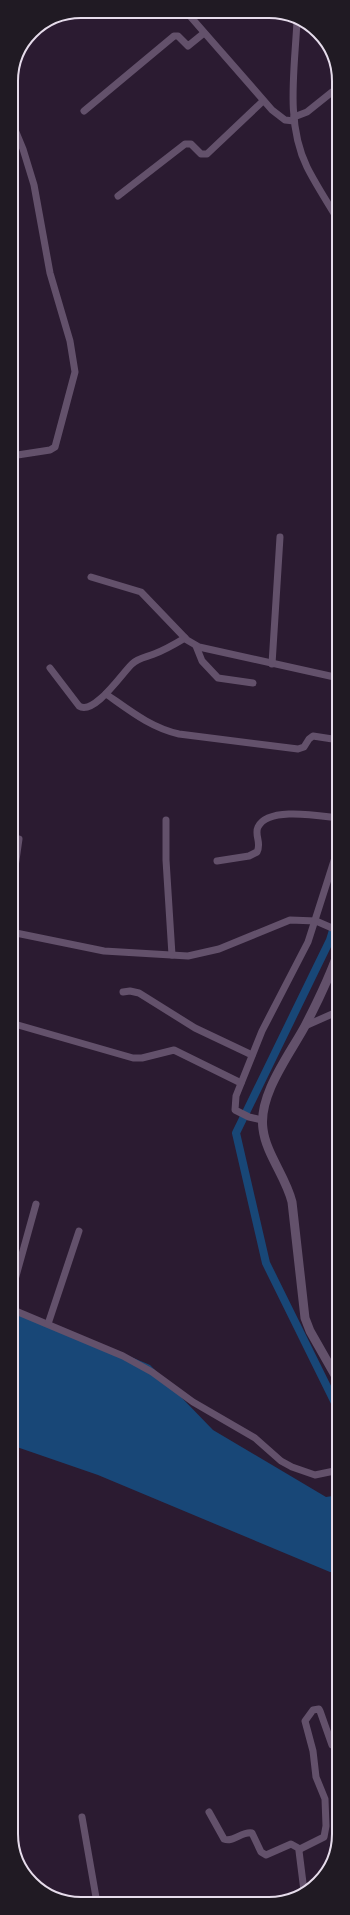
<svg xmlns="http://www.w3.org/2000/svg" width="350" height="1915" font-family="Helvetica,sans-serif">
<rect width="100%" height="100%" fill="#2b1b31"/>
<path fill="#184777" d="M11,1313L34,1316L150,1365L213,1430L326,1497L339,1495V1573L330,1572L98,1475L11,1445Z"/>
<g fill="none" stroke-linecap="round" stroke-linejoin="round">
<path stroke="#184777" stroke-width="8" d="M339,911L330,940L236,1133L266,1263L339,1411"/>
<g stroke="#63516b" stroke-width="7">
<path d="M189,15L272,110L285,120L294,121"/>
<path d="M297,20C295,68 285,122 307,167C316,185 328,203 338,220"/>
<path d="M84,111L174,36H178L188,46L204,33"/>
<path d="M294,117L307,112L332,92"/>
<path d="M11,120L23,149L34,185L50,273L70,341L75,372L55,447L50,450L11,456"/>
<path d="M118,196L185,144H191L201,154H207L263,101"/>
<path d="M91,577L141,592L187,640L199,647L339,678"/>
<path d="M196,646L202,661L218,678L253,683"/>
<path d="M272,664L280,537"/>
<path d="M50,668L79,706C94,716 123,672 132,664C138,658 147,657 154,654C165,650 175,644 185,638"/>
<path d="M106,694C129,710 151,728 179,734L298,749L304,747L309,739L313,736L339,740"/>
<path d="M166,820V860L172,955"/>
<path d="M217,861L249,856L257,852C262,843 254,835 258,827C268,806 320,816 339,818"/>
<path d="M11,895L19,839"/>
<path d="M11,932L104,951L188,956L219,949L290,920L316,921L339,931"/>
<path d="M123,992L130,991L139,993L195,1028L252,1055"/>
<path d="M11,1023L133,1058H142L174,1050L241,1083"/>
<path d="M305,1026L339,1011"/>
<path d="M262,1120L249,1117L235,1110L236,1096L262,1031L308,942L339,845"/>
<path d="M11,1294L36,1204"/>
<path d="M11,1309L123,1356L152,1372L193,1402L255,1438L281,1461L292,1467L315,1475L339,1470"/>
<path d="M48,1324L79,1231"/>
<path d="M209,1812L224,1839C233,1843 242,1831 252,1833L261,1852L266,1855L291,1844L300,1849"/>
<path d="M82,1817L97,1903"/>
<path d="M304,1891L299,1851L300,1849L324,1837L326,1826L325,1799L316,1777L313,1751L305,1721L313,1710L319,1709L320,1711L332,1745"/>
</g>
<path stroke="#63516b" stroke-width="9" d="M339,950C330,976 318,1001 305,1026C290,1054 258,1095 263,1129C266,1154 286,1177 292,1202L305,1318L310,1331L339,1382"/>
</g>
<path d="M0 0H350V1915H0ZM81 18H269A63 63 0 0 1 332 81V1834A63 63 0 0 1 269 1897H81A63 63 0 0 1 18 1834V81A63 63 0 0 1 81 18Z" fill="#201a23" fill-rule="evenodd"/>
<path fill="none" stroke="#e6dceb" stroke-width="2" d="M81 18H269A63 63 0 0 1 332 81V1834A63 63 0 0 1 269 1897H81A63 63 0 0 1 18 1834V81A63 63 0 0 1 81 18Z"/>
</svg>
